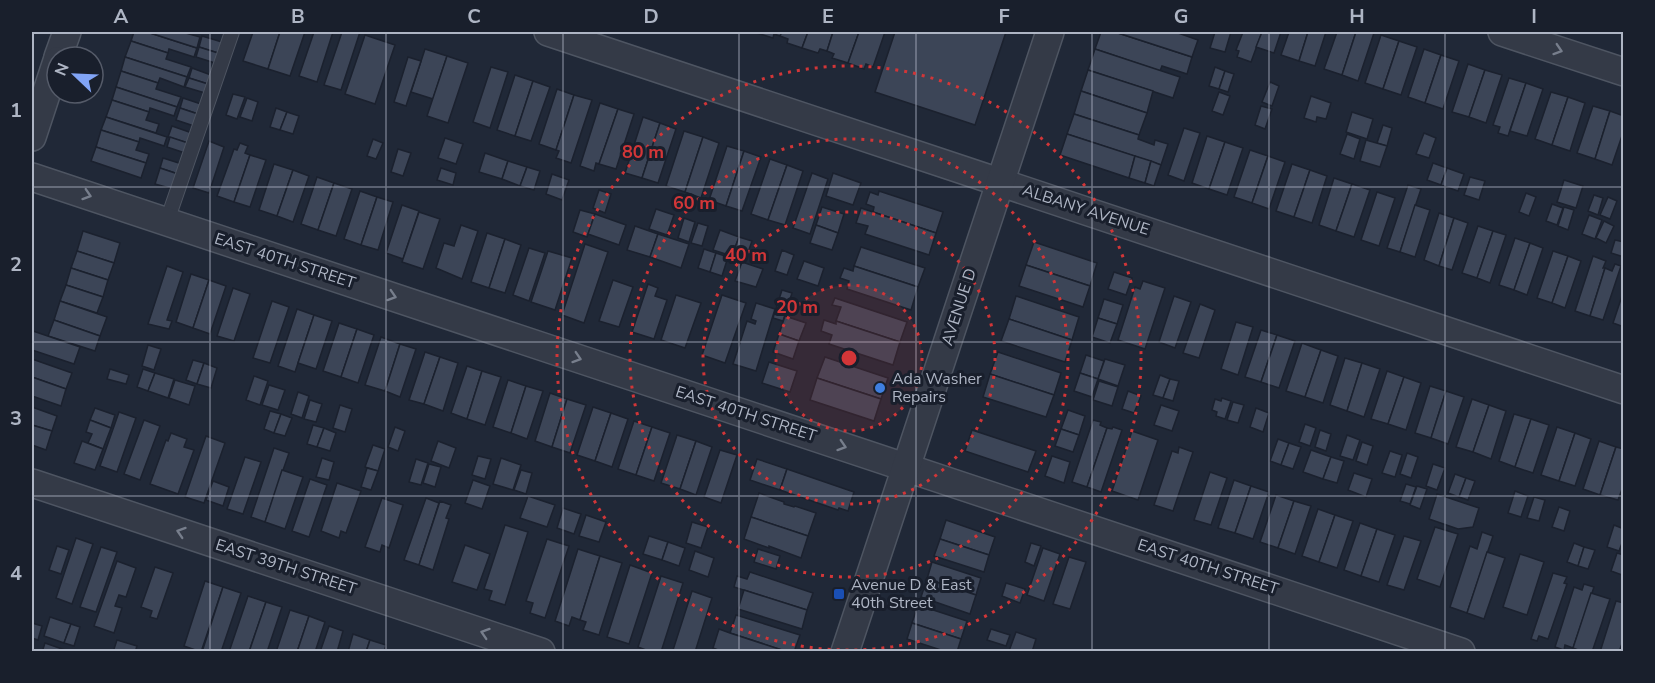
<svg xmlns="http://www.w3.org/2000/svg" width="1655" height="683" font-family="'Nunito Sans',sans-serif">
<rect width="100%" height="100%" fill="#202837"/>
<g fill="#3c4557" stroke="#1b212e" stroke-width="1.5">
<path d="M134,32H147L197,48L194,57L169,49L168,53L131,41Z"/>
<path d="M147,32H182L200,37L197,48Z"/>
<path d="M253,32H280L268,69L243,61Z"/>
<path d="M280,32H305L290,76L268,69Z"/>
<path d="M314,32H333L317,82L299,76Z"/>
<path d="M342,32H360L341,90L324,85Z"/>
<path d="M757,32H782L780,36L774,34L773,38L757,33Z"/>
<path d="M782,32H808L802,48L787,43L788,39L780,36Z"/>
<path d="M808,32H833L827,51L820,49L818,53L802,48Z"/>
<path d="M833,32H859L848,63L832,58L834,54L827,51Z"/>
<path d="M859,32H885L873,67L866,64L864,69L848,63Z"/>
<path d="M895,32H1006L975,125L875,92Z"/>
<path d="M1101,32H1115L1192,57L1187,74L1162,66L1160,71L1095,49Z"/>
<path d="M1115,32H1178V33L1198,40L1192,57Z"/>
<path d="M1215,32H1231L1225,52L1210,48Z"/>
<path d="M1243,32H1262L1251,62L1237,57L1239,51L1236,50Z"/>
<path d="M1262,32H1281L1274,53L1256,47Z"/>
<path d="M1289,32H1308L1299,61L1281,55Z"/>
<path d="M1308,32H1326L1315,66L1299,61Z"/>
<path d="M1337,32H1356L1342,75L1324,69Z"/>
<path d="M1356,32L1374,33L1358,81L1342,75Z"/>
<path d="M365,35L395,45L375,104L345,94Z"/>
<path d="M1381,35L1399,41L1383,89L1365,83Z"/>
<path d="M202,36L222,42L218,53L199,47Z"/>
<path d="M131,41L168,53L166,59L191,67L187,77L125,57Z"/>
<path d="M1399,41L1417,47L1401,95L1383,89Z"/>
<path d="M199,47L218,53L215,63L196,57Z"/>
<path d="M425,49L447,56L433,99L411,92Z"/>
<path d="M1095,49L1180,77L1173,98L1088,70Z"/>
<path d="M1424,49L1441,55L1425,103L1408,97Z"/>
<path d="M1441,55L1459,61L1443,109L1425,103Z"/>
<path d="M447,56L468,63L448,123L427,116Z"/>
<path d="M125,57L187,77L184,87L160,78L158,83L121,71Z"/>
<path d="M408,57L421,61L406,106L394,102Z"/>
<path d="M1468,64L1485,70L1469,117L1452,112Z"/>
<path d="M491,67L508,72L490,128L473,122Z"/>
<path d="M1215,67L1225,71L1219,89L1209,86Z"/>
<path d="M192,68L211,75L208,84L189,78Z"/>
<path d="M1088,70L1153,91L1147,113L1081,91Z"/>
<path d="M1485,70L1502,75L1486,123L1469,117Z"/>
<path d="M121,71L158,83L156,89L181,97L177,107L116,87Z"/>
<path d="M1225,71L1234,74L1228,92L1219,89Z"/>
<path d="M515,75L533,81L515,136L497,130Z"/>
<path d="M189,78L208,84L205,93L185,87Z"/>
<path d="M1509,78L1526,83L1508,136L1498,133L1500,127L1493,125Z"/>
<path d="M533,81L550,87L531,141L515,136Z"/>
<path d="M1270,82L1279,86L1272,106L1262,102Z"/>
<path d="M1526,83L1543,89L1527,136L1510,131Z"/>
<path d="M116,87L177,107L174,116L150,108L149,112L112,100Z"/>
<path d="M557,89L574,95L556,150L539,144Z"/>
<path d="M1081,91L1147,113L1139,135L1074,114Z"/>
<path d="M1219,92L1230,96L1223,115L1212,111Z"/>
<path d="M1551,92L1568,97L1552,145L1535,139Z"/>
<path d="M233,94L245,97L237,119L226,115Z"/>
<path d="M574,95L592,100L571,163L556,158L559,151L556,150Z"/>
<path d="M1311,96L1331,103L1326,119L1317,117L1316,122L1304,118Z"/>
<path d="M1568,97L1585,103L1570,151L1552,145Z"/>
<path d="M183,98L201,104L198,114L180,108Z"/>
<path d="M247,98L258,102L252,121L240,117Z"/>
<path d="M112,100L149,112L146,120L159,124L156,133L106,117Z"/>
<path d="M600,103L618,109L599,164L596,163L594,171L580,166Z"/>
<path d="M1261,106L1272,109L1265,129L1255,125Z"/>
<path d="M1593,106L1610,111L1595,159L1577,153Z"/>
<path d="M180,108L198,114L194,126L176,120Z"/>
<path d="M276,108L287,112L280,130L270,127Z"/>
<path d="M618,109L634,114L616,169L599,164Z"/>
<path d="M1610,111L1624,116V130L1612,165L1595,159Z"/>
<path d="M287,112L299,116L293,134L280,130Z"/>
<path d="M1352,112L1373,119L1367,139L1346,132Z"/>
<path d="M1074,114L1139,135L1138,139L1154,145L1155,140L1168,144L1161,165L1067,134Z"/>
<path d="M106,117L167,137L164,146L140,138L139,142L101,130Z"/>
<path d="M643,117L660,123L642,178L625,173Z"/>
<path d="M660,123L676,129L658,183L642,178Z"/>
<path d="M1383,125L1392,128L1387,146L1377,143Z"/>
<path d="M172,126L192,133L188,143L168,137Z"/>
<path d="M1184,128L1200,133L1184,181L1168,175Z"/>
<path d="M101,130L139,142L136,150L149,154L146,163L96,147Z"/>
<path d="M684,131L703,137L685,192L666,186Z"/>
<path d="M1424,133L1436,138L1429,158L1416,154Z"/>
<path d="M1067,134L1135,156L1129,178L1060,155Z"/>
<path d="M1347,134L1360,139L1354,159L1340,154Z"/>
<path d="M1207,136L1225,142L1209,189L1192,183Z"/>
<path d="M170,137L188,143L185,153L167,147Z"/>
<path d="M703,137L719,143L701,198L685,192Z"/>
<path d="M445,138L463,144L456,164L438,158Z"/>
<path d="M373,139L383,143L376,159L367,156Z"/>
<path d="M1366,140L1387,146L1380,167L1360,161Z"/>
<path d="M209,141L224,147L209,193L193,188Z"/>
<path d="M1225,142L1243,148L1227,195L1209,189Z"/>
<path d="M240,143L248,146L245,153L250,155L234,202L217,196L234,149L237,150Z"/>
<path d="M727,146L744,151L726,206L709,200Z"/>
<path d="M96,147L146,163L141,178L91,161Z"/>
<path d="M398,149L411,153L403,176L391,172Z"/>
<path d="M1250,150L1268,156L1252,203L1234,197Z"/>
<path d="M744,151L761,157L742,211L726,206Z"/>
<path d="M485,153L508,161L502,179L479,172Z"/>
<path d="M250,155L266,160L250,207L234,202Z"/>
<path d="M1135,156L1151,161L1145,183L1129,178Z"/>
<path d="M1268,156L1285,162L1269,209L1252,203Z"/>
<path d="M163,158L182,164L178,174L160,168Z"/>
<path d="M770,159L787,165L768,220L751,214Z"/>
<path d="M508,161L527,167L520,186L502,179Z"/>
<path d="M1151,161L1161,165L1154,186L1145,183Z"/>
<path d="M1433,163L1447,168L1441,185L1427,180Z"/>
<path d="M274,164L293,170L277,216L259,210Z"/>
<path d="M1292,164L1310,170L1294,217L1276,211Z"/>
<path d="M787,165L803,171L785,225L768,220Z"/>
<path d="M527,167L540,171L534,190L520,186Z"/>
<path d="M160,168L178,174L173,189L155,184Z"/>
<path d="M441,168L456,173L453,185L437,180Z"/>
<path d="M1447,168L1464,174L1458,191L1441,185Z"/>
<path d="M293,170L309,176L293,222L277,216Z"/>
<path d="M1310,170L1327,176L1312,223L1294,217Z"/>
<path d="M812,173L828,179L810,234L793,228Z"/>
<path d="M833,173L861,183L853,205L826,196Z"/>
<path d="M552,174L569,180L562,200L546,194Z"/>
<path d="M317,177L334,183L318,230L301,224Z"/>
<path d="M1470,177L1485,181L1479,200L1464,195Z"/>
<path d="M1334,178L1352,184L1336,231L1319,225Z"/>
<path d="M1564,180L1583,186L1576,208L1557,202Z"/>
<path d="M334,183L352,189L336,236L318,230Z"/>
<path d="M1352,184L1370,190L1354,237L1336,231Z"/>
<path d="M1408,185L1421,189L1400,252L1387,248Z"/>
<path d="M599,190L611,194L605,213L593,208Z"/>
<path d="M360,191L377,197L361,245L344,239Z"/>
<path d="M879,191L943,212L936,233L873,212L874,207L866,204L870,192L878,195Z"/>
<path d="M1377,192L1395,198L1379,246L1361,240Z"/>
<path d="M1526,193L1536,197L1529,216L1519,212Z"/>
<path d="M1594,195L1603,198L1598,215L1588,211Z"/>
<path d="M377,197L393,202L378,250L361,245Z"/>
<path d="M1608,197L1617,201L1610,219L1600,215Z"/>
<path d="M1552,204L1563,208L1557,225L1546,221Z"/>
<path d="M402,205L419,211L403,259L386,253Z"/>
<path d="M1415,205L1430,210L1415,257L1400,252Z"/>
<path d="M822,207L844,214L838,233L816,225Z"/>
<path d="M1564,207L1574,210L1568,230L1558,226Z"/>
<path d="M861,208L936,233L929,255L865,234L868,226L856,223Z"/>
<path d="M656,209L674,215L667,235L649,229Z"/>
<path d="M580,210L595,214L587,237L573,232Z"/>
<path d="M419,212L440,219L423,269L402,262Z"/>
<path d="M1439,213L1454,218L1439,266L1424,260Z"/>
<path d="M595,214L626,225L619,245L588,234Z"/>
<path d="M1589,215L1602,220L1595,239L1582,234Z"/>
<path d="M684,218L695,222L689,242L678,238Z"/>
<path d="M1454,218L1468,223L1452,270L1439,266Z"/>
<path d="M1604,221L1614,226L1606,243L1596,238Z"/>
<path d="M698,223L708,226L702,246L691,243Z"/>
<path d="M461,225L478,231L462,279L436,268L444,243L454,246Z"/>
<path d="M816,225L838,233L832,250L810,243Z"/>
<path d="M635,226L658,234L650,257L627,250Z"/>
<path d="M1478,226L1493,231L1477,278L1462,273Z"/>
<path d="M720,230L739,237L732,256L713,250Z"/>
<path d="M83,231L120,243L114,263L77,251Z"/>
<path d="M1493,231L1506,235L1490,283L1477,278Z"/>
<path d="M487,233L505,239L489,288L471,282Z"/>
<path d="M658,234L689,244L681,268L650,257Z"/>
<path d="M739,237L752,241L745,261L732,256Z"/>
<path d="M1515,238L1530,243L1514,290L1499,285Z"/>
<path d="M505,239L521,245L505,293L489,288Z"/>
<path d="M1615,240L1624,242V257L1611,253Z"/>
<path d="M1034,242L1097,263L1090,286L1026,265Z"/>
<path d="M1530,243L1543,248L1527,295L1514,290Z"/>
<path d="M585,244L608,252L584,323L562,315Z"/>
<path d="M861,247L925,268L918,287L854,266Z"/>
<path d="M529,248L545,253L529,301L513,295Z"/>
<path d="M704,249L716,253L710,272L698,268Z"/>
<path d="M782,250L794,255L787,275L775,271Z"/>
<path d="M77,251L114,263L108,280L71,268Z"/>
<path d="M548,251L572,258L555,310L531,302Z"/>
<path d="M1553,251L1568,256L1552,303L1537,298Z"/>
<path d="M716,253L728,257L722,276L710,272Z"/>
<path d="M1568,256L1581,261L1565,308L1552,303Z"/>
<path d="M1593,256L1606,261L1603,268H1605L1590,316L1575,311Z"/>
<path d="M804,261L824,268L818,286L797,279Z"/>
<path d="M742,262L763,269L756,287L735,281Z"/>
<path d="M1615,264L1621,266L1603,320L1590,316L1605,268L1612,271Z"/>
<path d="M1026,265L1090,286L1083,307L1019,286Z"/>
<path d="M167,266L183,272L167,320L172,321L169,329L148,324Z"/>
<path d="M854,266L918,287L911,310L847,289L849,281L840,278L844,268L853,271Z"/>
<path d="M71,268L108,280L103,297L66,285Z"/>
<path d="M1114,272L1132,278L1126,295L1108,289Z"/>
<path d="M191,274L209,280L193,328L176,322Z"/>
<path d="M209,280L226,286L210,334L193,328Z"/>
<path d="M613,280L633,287L619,327L599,321Z"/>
<path d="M1143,281L1165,288L1145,349L1118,340L1135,287L1140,289Z"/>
<path d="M648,284L658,288L655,296L667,300L654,339L632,332Z"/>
<path d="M66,285L103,297L97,313L60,301Z"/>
<path d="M233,288L250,294L234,341L217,336Z"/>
<path d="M782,290L792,293L783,321L773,318Z"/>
<path d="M1624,290V327L1613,323Z"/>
<path d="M676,295L701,303L685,348L661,340Z"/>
<path d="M722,295L746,303L725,363L702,355Z"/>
<path d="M1016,296L1079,317L1072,340L1009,319Z"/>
<path d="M1174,296L1191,302L1175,348L1159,342Z"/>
<path d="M835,298L907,322L900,342L836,321L841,307L832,305Z"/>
<path d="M1104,299L1123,305L1117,324L1098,318Z"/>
<path d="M60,301L107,317L100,336L54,320Z"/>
<path d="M272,301L289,307L270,363L253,358Z"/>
<path d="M756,303L775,309L756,371L733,364L747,321L755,324L756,321L751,319Z"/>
<path d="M1200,304L1215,310L1199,358L1183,353Z"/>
<path d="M297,309L314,315L295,372L278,366Z"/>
<path d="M314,315L332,321L316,369L298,363Z"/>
<path d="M785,316L806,323L799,341L779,334Z"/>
<path d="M1098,318L1117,324L1110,343L1092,337Z"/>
<path d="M1009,319L1072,340L1065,362L1001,341Z"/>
<path d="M54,320L100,336L95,351L48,336Z"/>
<path d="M824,320L836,324V321L900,342L893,365L829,344L832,335L821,331Z"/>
<path d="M1236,322L1253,327L1238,375L1221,369Z"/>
<path d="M339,323L357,329L341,377L323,371Z"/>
<path d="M357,329L374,335L358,383L341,377Z"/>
<path d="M1261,330L1277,335L1261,382L1245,377Z"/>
<path d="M33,331L80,347L74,364L32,350Z"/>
<path d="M779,334L799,341L793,359L773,352Z"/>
<path d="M1277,335L1295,341L1279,388L1261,382Z"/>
<path d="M381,337L400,344L385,391L365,385Z"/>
<path d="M1302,343L1321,350L1305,397L1286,391Z"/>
<path d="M400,344L416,349L400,397L385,391Z"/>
<path d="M148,345L161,349L154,370L142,366Z"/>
<path d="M1321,350L1338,356L1323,403L1305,397Z"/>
<path d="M425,352L440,357L424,404L409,400Z"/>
<path d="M998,352L1061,373L1054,395L990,374Z"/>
<path d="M1086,355L1104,361L1098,379L1080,373Z"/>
<path d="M440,357L458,363L443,411L424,404Z"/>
<path d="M825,357L888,378L881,399L817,378Z"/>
<path d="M1345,358L1362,363L1347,411L1330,405Z"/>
<path d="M32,359L72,373L66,389L32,377Z"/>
<path d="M1105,359L1125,365L1118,386L1098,379Z"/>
<path d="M193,360L204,363L197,384L186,380Z"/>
<path d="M769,362L797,371L790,392L762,383Z"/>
<path d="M204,363L217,368L211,388L197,384Z"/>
<path d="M1362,363L1380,369L1364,417L1347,411Z"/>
<path d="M467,366L482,371L467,419L451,413Z"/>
<path d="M110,369L129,375L126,384L107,379Z"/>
<path d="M143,369L155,373L148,391L137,387Z"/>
<path d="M482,371L501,377L485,425L467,419Z"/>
<path d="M1387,371L1404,377L1388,424L1371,419Z"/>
<path d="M155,373L174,379L168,398L148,391Z"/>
<path d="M1080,373L1098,379L1092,397L1074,391Z"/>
<path d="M990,374L1054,395L1046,417L983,397Z"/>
<path d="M1160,375L1170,379L1163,398L1153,395Z"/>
<path d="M254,376L268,381L260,405L246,400Z"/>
<path d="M32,377L66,389L61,406L32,396Z"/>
<path d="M1404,377L1421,383L1406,430L1388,424Z"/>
<path d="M817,378L881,399L874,421L810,400Z"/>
<path d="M1170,379L1179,381L1173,401L1163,398Z"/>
<path d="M175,380L195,386L189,405L169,398Z"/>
<path d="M508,380L526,386L511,433L493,427Z"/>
<path d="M1099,381L1118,387L1112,406L1093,400Z"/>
<path d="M269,385L285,390L278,410L262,405Z"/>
<path d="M526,386L543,391L527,439L511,433Z"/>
<path d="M1430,386L1446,391L1431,438L1415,433Z"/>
<path d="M1128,391L1141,396L1134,413L1122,409Z"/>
<path d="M1446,391L1464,397L1448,444L1431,438Z"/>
<path d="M298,392L309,396L302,418L291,414Z"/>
<path d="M550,393L567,399L552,447L535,441Z"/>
<path d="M1222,398L1231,401L1225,419L1216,416L1217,412L1212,410L1215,399L1221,401Z"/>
<path d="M567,399L586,405L570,453L552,447Z"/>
<path d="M1472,399L1489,405L1473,452L1456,447Z"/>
<path d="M310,400L322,404L316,422L304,419Z"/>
<path d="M1233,402L1244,405L1238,423L1227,420Z"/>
<path d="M340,405L352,409L345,432L333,428Z"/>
<path d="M1161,405L1179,411L1172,431L1154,425Z"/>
<path d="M1489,405L1506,411L1491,459L1473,452Z"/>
<path d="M32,407L57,416L52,431L32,425Z"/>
<path d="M593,407L611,413L595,461L577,455Z"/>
<path d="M95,408L115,415L111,428L90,420Z"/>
<path d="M1256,408L1269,413L1263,432L1250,427Z"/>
<path d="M1068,410L1085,416L1079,435L1061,429Z"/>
<path d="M270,411L281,414L274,433L264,429Z"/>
<path d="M119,412L136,418L117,472L100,466Z"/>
<path d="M611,413L628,419L612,467L595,461Z"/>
<path d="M281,414L292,418L285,436L274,433Z"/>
<path d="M1514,414L1531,419L1515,467L1499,461Z"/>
<path d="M1531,419L1549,425L1533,473L1515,467Z"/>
<path d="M90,420L111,428L103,449L88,443L92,434L86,432Z"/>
<path d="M144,420L160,426L140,480L124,474Z"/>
<path d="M1093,420L1101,422L1100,425L1107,428L1087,487L1072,482Z"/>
<path d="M634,421L652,427L636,475L618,469Z"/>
<path d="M1305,424L1316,428L1310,446L1299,442Z"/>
<path d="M32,425L52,431L46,450L32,445Z"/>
<path d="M313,425L324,428L317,447L307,444Z"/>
<path d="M395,427L405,431L398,451L388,447Z"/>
<path d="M652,427L670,433L654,481L636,475Z"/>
<path d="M1113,427L1122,430L1101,492L1087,487L1107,428L1112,429Z"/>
<path d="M1557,427L1575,433L1559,481L1541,475Z"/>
<path d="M324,428L336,433L330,451L317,447Z"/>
<path d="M1061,429L1079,435L1073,452L1055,446Z"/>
<path d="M972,430L1036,451L1028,472L965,451Z"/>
<path d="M1320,430L1331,434L1326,451L1315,447Z"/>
<path d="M1132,431L1158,440L1138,500L1112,491Z"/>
<path d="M171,433L187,439L184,447L194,450L178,494L150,484L166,440L168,441Z"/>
<path d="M1575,433L1591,439L1575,486L1559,481Z"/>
<path d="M677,435L696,441L680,489L661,483Z"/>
<path d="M1347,435L1360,440L1353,460L1340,456Z"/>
<path d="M206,436L225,443L204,503L185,497Z"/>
<path d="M1278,439L1289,443L1281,465L1270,461Z"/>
<path d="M82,441L103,449L95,470L74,463Z"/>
<path d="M438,441L456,448L449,468L431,461Z"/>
<path d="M696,441L712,447L696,495L680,489Z"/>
<path d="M1599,441L1616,447L1600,495L1583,489Z"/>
<path d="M1362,442L1373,446L1367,465L1356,461Z"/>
<path d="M1289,443L1301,447L1293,469L1281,465Z"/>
<path d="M373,445L385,449L378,471L365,467Z"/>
<path d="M1179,447L1193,452L1173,511L1154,505L1172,451L1178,453Z"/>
<path d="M1616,447L1624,449V484L1618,500L1600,495Z"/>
<path d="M274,448L289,453L265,522L251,517Z"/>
<path d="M720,450L737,455L721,503L704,497Z"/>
<path d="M1311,450L1331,457L1323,479L1303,472Z"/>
<path d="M1390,451L1402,455L1395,477L1382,473Z"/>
<path d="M1407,453L1418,457L1411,478L1400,474Z"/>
<path d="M478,456L491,459L485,479L472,475Z"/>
<path d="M1052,456L1070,462L1064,483L1045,476Z"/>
<path d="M245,457L261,462L243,514L227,509Z"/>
<path d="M1331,457L1344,461L1337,483L1323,479Z"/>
<path d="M322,458L334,462L329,480L316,477Z"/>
<path d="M501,458L521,465L513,490L493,484Z"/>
<path d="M416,459L428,463L421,485L409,482Z"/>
<path d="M757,459L787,469L780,490L750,480Z"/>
<path d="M429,464L441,467L435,487L423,483Z"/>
<path d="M1433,464L1445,468L1437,490L1426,486Z"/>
<path d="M367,468L378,471L371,490L361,487Z"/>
<path d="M787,469L854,492L848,511L839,508L838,510L780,490Z"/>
<path d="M282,470L303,477L285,529L265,522Z"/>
<path d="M521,470L532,473L526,494L514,490Z"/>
<path d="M1210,472L1227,478L1211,525L1194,520Z"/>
<path d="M1354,473L1372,479L1366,497L1348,490Z"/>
<path d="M1455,474L1466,478L1459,497L1448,493Z"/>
<path d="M1466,478L1475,481L1468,500L1459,497Z"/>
<path d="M310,479L327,485L309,537L292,531Z"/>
<path d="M473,480L490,486L482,509L465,503Z"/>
<path d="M1234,480L1251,486L1235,533L1218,528Z"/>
<path d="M213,481L229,487L223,506L206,500Z"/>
<path d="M337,483L361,491L346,533L341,531L339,538L321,531Z"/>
<path d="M1406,484L1416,487L1410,504L1400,501Z"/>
<path d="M1251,486L1269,492L1253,539L1235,533Z"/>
<path d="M1417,486L1427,489L1420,509L1410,505Z"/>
<path d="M1515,491L1528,496L1521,517L1508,513Z"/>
<path d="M759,493L784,502V504L794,507L795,506L816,513L808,536L751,517Z"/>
<path d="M1437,494L1479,508L1473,527L1458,529L1429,519Z"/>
<path d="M1276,495L1294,501L1278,548L1260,542Z"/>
<path d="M528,496L555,505L547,527L520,518Z"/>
<path d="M1534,497L1545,500L1539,521L1527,518Z"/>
<path d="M382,498L403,505L389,548L382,545L380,552L365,547Z"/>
<path d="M426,498L439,503L419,565L404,560Z"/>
<path d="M440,501L451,505L446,518L449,519L433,570L419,565Z"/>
<path d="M1294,501L1311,506L1295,554L1278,548Z"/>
<path d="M1559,507L1570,511L1564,531L1552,527Z"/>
<path d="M563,508L581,514L574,534L557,528Z"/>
<path d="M1318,509L1335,515L1319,562L1302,556Z"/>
<path d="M586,515L606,522L599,542L579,536Z"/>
<path d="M1335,515L1353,521L1337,568L1319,562Z"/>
<path d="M751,517L808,536L801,558L769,546V548L744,539Z"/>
<path d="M946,520L995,537L989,555L940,539Z"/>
<path d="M692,522L708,527L701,548L686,543Z"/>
<path d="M1360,523L1377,529L1361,576L1344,570Z"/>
<path d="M505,525L528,532L505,605L489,600L492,591L484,589Z"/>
<path d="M1614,525L1624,529V538L1619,551L1607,547Z"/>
<path d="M1435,527L1458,534L1440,587L1417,579Z"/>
<path d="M1377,529L1395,535L1379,582L1361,576Z"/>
<path d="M1482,532L1493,536L1467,613L1450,607L1470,546L1477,549Z"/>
<path d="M649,536L668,542L662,560L643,554Z"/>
<path d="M1404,536L1421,541L1404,590L1387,585Z"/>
<path d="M76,538L93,544L72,604L56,598Z"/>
<path d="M547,539L569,546L545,618L530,613L533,603L526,601Z"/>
<path d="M940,539L989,555L984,572L934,556Z"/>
<path d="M668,542L685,548L679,566L662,560Z"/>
<path d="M1031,543L1041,546L1034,566L1025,562Z"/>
<path d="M1574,543L1584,547L1578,566L1567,562Z"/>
<path d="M465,545L490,554L477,590L452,582Z"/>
<path d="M57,546L69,550L61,574L49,570Z"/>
<path d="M101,547L117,552L96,612L80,607Z"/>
<path d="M1584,547L1595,550L1588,569L1578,566Z"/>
<path d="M1043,548L1060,554L1044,601L1027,595Z"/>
<path d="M578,549L600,556L580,620L572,617L569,626L555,621Z"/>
<path d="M758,549L780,556L776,569L754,562Z"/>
<path d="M695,551L714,558L708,577L689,570Z"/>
<path d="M1487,552L1505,558L1484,619L1467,613Z"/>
<path d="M1617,553L1624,555L1622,575L1611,571Z"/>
<path d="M1520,554L1544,562L1527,615L1503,607Z"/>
<path d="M600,556L622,563L599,635L583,630L586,622L580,620Z"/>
<path d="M1069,557L1086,562L1070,609L1053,604Z"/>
<path d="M117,561L136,568L126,597L119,595L115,606L122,608L114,633L94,626Z"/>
<path d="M932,562L981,578L976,595L927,579Z"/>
<path d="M630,565L652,573L629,644L607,637Z"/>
<path d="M155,567L173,573L157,619L150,617L152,611L141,607Z"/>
<path d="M750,572L813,593L807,610L734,587L737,576L747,579Z"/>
<path d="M1553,573L1567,577L1564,583L1567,584L1548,639L1539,636L1537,641L1531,639Z"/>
<path d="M661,576L683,583L661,652H651L638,647Z"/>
<path d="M927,579L976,595L970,614L921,597Z"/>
<path d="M205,581L223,587L201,652L184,646Z"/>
<path d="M1006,583L1025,589L1020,603L1002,596Z"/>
<path d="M1584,584L1594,587L1573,648L1565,645L1564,650L1555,647L1574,587L1582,590Z"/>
<path d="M223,587L241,593L221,652H202Z"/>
<path d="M744,590L807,610L802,629L738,609Z"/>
<path d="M692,591L712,598L695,652H677L673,650Z"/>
<path d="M1591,593L1610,599L1592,652H1583L1573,648Z"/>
<path d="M248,596L266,602L249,652H229Z"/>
<path d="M1616,601L1624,603V638L1619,652H1600Z"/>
<path d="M266,602L282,607L267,652H249Z"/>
<path d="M918,605L967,621L961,639L912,623Z"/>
<path d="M290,610L309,616L297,652H276Z"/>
<path d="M736,615L800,635L794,652H788L730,633Z"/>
<path d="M309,616L325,622L315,652H297Z"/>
<path d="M50,617L71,624L64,643L44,636Z"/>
<path d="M32,623L42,626L38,640L32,638Z"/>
<path d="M912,623L961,639L957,652H947L907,639Z"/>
<path d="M71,624L80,627L74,646L64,643Z"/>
<path d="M329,626L343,631L337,652H320Z"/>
<path d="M719,629L730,633L788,652H723L713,648Z"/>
<path d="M991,629L1010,635L1006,646L987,640Z"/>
<path d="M1016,632L1036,639L1032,652L1009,651Z"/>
<path d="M353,634L370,640L366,652H348Z"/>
<path d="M117,640L137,646L135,652H113Z"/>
<path d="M370,640L386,645L384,652H366Z"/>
<path d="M45,643L65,650V652H42Z"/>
</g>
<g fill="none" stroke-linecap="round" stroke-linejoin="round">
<g stroke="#4e5562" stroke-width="16">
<path id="service" d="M167,221L232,32"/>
</g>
<g stroke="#4e5562" stroke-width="30">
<g id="minor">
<path d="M548,32L1624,390"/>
<path d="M1502,32L1624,72"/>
<path d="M58,57L67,32"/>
<path d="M32,137L57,61"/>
<path d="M32,177L1461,652"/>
<path d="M32,483L541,652"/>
<path d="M845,652L1050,32"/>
</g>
</g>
<use href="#service" stroke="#343a47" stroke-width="14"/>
<use href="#minor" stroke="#343a47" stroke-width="27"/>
</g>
<defs><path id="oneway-chevron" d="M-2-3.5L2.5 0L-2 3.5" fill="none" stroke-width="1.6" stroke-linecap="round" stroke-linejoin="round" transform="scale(1.5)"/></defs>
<g stroke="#777e8c">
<use href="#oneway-chevron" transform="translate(1558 50) rotate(18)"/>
<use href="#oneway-chevron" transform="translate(87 195) rotate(18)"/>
<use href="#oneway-chevron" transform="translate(392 296) rotate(18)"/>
<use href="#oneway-chevron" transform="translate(577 358) rotate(18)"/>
<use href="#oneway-chevron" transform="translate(842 446) rotate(18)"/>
<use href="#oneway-chevron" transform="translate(181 532) rotate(-162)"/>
<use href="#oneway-chevron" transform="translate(485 633) rotate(-162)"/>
</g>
<path fill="none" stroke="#aeb5c4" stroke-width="1.5" stroke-opacity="0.55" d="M210,32V652M386,32V652M563,32V652M739,32V652M916,32V652M1092,32V652M1269,32V652M1445,32V652M32,187H1624M32,342H1624M32,496H1624"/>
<circle cx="849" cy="358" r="73" fill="#d23638" fill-opacity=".12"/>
<g fill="none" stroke="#d23638" stroke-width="3" stroke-dasharray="3 6">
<circle cx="849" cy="358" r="73"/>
<circle cx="849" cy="358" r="146"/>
<circle cx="849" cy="358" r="219"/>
<circle cx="849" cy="358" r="292"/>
</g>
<circle fill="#3f7fe0" stroke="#191f2c" stroke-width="2" cx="880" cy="388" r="6"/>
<rect fill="#1a4fb4" stroke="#191f2c" stroke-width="2" x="833" y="588" width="12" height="12" rx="3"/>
<g text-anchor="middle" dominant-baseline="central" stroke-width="6" stroke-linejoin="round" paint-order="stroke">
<g font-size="16" fill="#aeb5c4" stroke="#191f2c">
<text transform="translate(1086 210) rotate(18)">ALBANY AVENUE</text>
<text transform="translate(285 261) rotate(18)">EAST 40TH STREET</text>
<text transform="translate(959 307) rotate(-72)">AVENUE D</text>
<text transform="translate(746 414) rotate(18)">EAST 40TH STREET</text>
<text transform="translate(286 567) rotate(18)">EAST 39TH STREET</text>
<text transform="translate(1208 567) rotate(18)">EAST 40TH STREET</text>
</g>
<g font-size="16" fill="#aeb5c4" stroke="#191f2c" text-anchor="start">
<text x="892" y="379">Ada Washer<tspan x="892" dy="18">Repairs</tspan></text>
<text x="851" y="585">Avenue D &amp; East<tspan x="851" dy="18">40th Street</tspan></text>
</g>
</g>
<circle cx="849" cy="358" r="9" fill="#d23638" stroke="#191f2c" stroke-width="3"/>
<g font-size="18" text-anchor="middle" font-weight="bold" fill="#d23638" stroke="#191f2c" stroke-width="6" stroke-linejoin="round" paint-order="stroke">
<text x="643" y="158">80 m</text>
<text x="694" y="209">60 m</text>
<text x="746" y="261">40 m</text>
<text x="797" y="313">20 m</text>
</g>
<rect width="1655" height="683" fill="none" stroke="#191f2c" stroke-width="66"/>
<g transform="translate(75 75) rotate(293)"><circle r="28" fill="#191f2c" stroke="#555b69" stroke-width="1.5"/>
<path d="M0-4.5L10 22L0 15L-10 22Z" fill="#81a4f6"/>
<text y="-9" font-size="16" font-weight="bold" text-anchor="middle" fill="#aeb5c4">N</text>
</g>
<rect x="33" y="33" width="1589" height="617" fill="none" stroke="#aeb5c4" stroke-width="2"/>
<g font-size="20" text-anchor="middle" font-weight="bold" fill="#aeb5c4">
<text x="121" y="23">A</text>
<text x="298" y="23">B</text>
<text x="474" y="23">C</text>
<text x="651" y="23">D</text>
<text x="828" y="23">E</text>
<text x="1004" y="23">F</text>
<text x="1181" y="23">G</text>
<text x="1357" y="23">H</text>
<text x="1534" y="23">I</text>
<text x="16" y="117">1</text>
<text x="16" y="271">2</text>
<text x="16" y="425">3</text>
<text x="16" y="580">4</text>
</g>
</svg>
